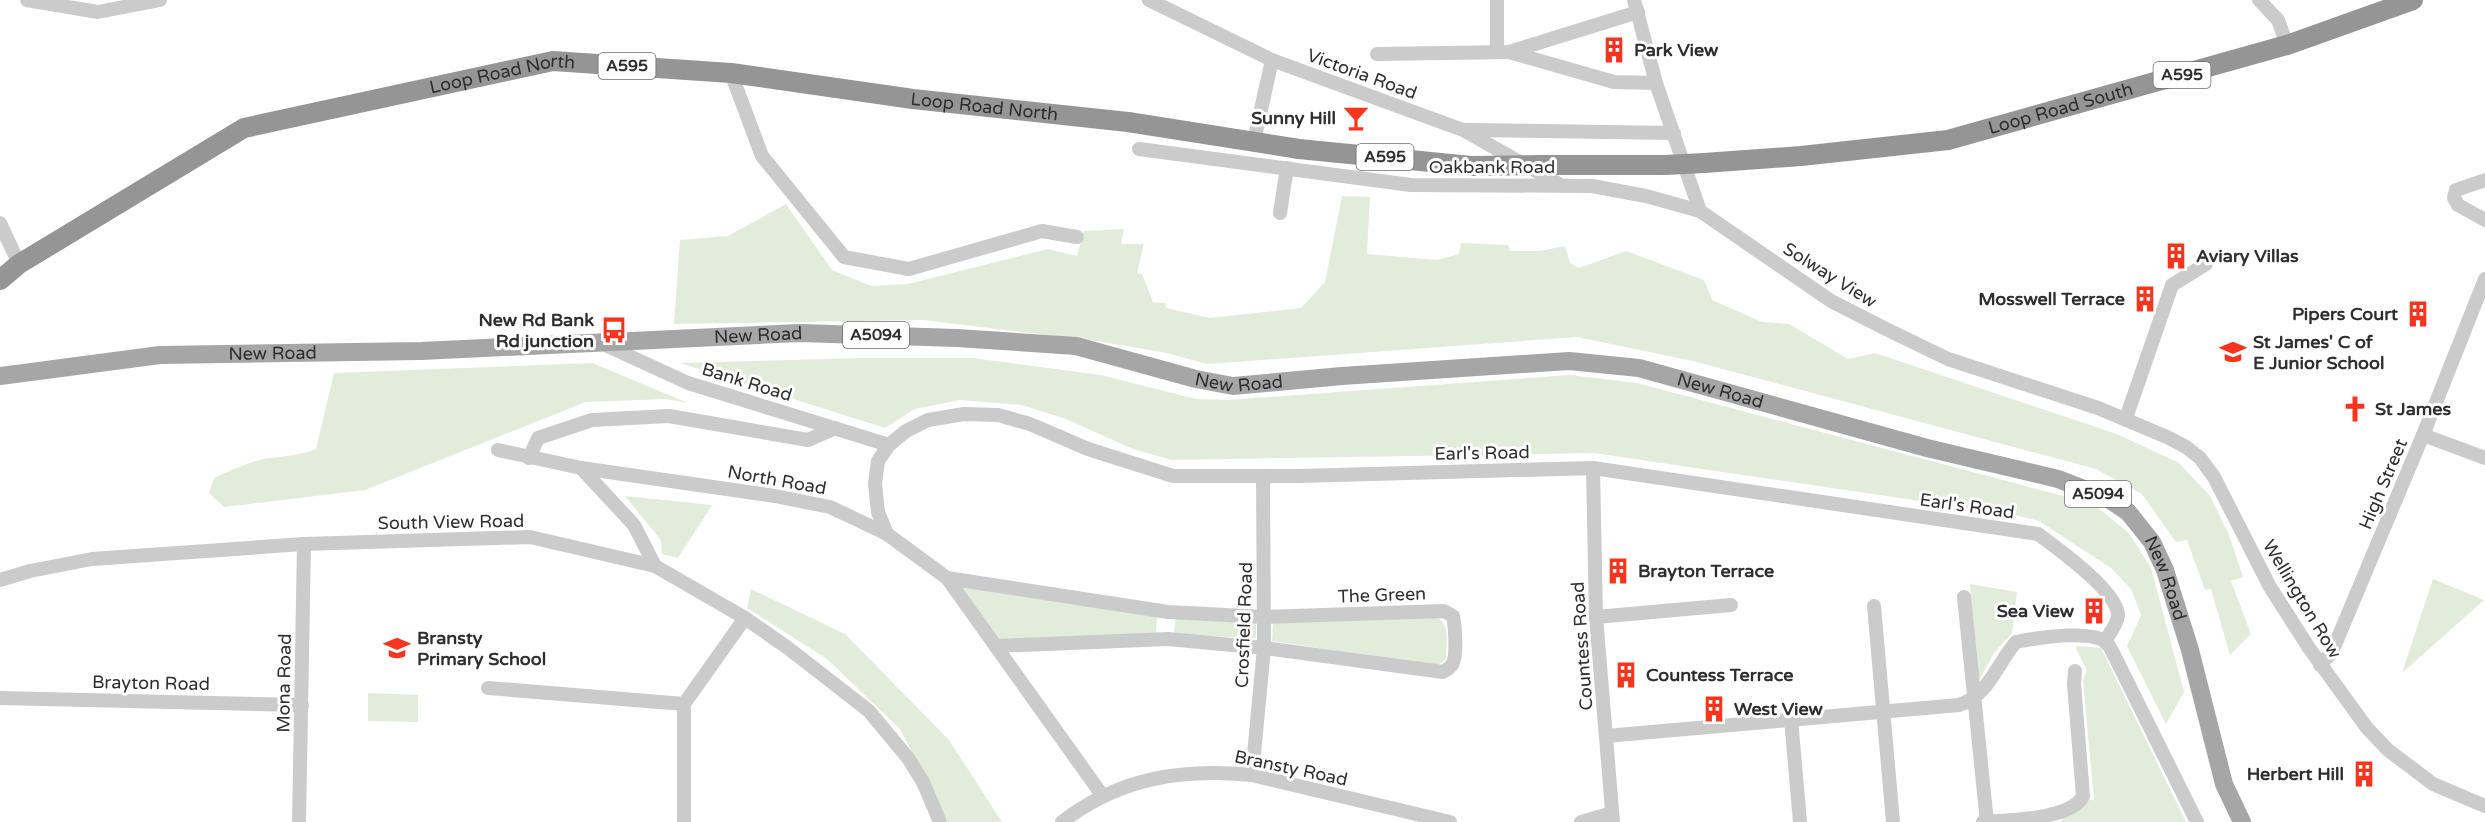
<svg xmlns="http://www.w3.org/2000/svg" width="2485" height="822" font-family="'Varela Round',sans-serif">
<rect width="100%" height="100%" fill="#fff"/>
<g fill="#e1edda">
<path d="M1342,196L1370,197L1367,254L1437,260L1459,254L1461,243L1508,245L1510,251H1539L1565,246L1570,263L1579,268L1626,251L1704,280L1712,300L1762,322L1789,324L1848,359L1875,353L2117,434L2179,463L2210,496L2229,535L2243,577L2231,581L2251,634L2230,655L2211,589L2205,590L2187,540L2176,542L2142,494L2096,469L1693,361L1577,337L1207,364L1167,353L1097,341L923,320L674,324L680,240L728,236L786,204L832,270L871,286L908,284L1048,249L1077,256L1084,231L1124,229L1121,244H1144L1137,273L1142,274L1153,302L1165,303L1166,308L1210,318L1301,308L1325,282Z"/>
<path d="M862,358H973L1101,375L1196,399L1228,400L1570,375L1637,383L2093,504L2129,533L2151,568L2184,692L2166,724L2127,646L2141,615L2131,589L2111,568L2039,521L2015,515L1594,453L1172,460L1133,449L1066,419L1022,405L960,400L915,409L885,428L680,363Z"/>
<path d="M592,363L688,403L666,399L586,402L365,490L224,507L209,493L214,478C230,471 246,463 264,459C282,456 299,456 316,449L334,373Z"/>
<path d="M625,496L712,505L678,558L662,554L661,540Z"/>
<path d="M2433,579L2484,600L2402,673Z"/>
<path d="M1970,584L2017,592L2012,633L1994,653L1977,684Z"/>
<path d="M960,586L1157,615L1156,635L1000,642Z"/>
<path d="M751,589L845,634L949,740L1002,822H948L900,729L827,659L747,608Z"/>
<path d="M1437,617C1451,626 1446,644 1446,659L1437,666L1272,641L1273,622Z"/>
<path d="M1176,618L1256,622V638L1177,635L1174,632Z"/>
<path d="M2077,646L2101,648L2186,822H2056L2063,820V816L2087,800H2094L2083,680L2087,670L2076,649Z"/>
<path d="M368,693L418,695V722L368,721Z"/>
</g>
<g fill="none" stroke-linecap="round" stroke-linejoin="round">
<g stroke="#cbcbcb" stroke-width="14">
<path d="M27,0L98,12L160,0"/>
<path d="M1149,0L1272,60L1463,130L1559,184"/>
<path d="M1497,0V51"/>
<path d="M1634,0L1656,83L1700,211"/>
<path d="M2259,0L2278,20L2287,45"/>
<path d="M1509,52L1614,82L1656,83"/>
<path d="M1377,54L1509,52L1638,12"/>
<path d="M731,73L762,156L844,257L909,269L1042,231L1077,237"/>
<path d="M1466,130L1674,133"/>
<path d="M1254,141L1272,60"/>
<path d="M1139,149L1411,185L1592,186L1646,196L1700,211L1831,301L1886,329L1948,359L2098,408L2167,437L2186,447L2200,458L2214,477L2270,587L2309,648L2367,728L2388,750L2433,784L2485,806"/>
<path d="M2485,180L2456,190L2454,198L2458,205L2485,220"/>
<path d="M1280,213L1287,168"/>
<path d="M0,223L19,264"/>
<path d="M601,343L688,383L889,445"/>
<path d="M2126,418L2172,285L2206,264"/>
<path d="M2423,435L2485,458"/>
<path d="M498,450L581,468L775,496L830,507L887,534L947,578L1102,795"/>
<path d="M529,458L538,438L592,420L669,416L808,440L835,428"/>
<path d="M581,468L634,525L655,566"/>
<path d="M1593,468L1596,617L1613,822"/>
<path d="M887,534L878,512L875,484L878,461L889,445L906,431L928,420L964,414L998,415L1030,424L1088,449L1173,476H1299L1593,468L2038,534C2057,548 2119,592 2118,616C2117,625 2109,634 2105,641"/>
<path d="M947,578L1168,612L1265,617L1444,611L1453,616C1455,626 1458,659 1451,666C1450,668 1444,671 1443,672L1264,648L1168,639L996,646"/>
<path d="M0,580L30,571L92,559L304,544L530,537L655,566L745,618L788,648L869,711L908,758L923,782L940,822"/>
<path d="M1964,597L1987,822"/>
<path d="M1874,606L1893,822"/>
<path d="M1596,617L1731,605"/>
<path d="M2320,665L2332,652L2423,435L2485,279"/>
<path d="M488,688L684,704"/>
<path d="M0,698L302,705"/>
<path d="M1791,719L1800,822"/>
<path d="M1606,736L1959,705C1989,695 1996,665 2016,642C2041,637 2073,632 2098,638C2105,640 2109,645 2112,651L2197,822"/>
<path d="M1252,775L1264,648L1263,476"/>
<path d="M299,822L304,544"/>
<path d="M684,822V704L745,618"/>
<path d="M1062,822C1119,778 1181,768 1252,775L1450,822"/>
<path d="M1581,822L1612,813"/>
<path d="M1983,822C2007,820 2071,820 2083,796L2074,684L2075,671"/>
</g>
<path stroke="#a6a6a6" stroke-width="18" id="s1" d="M0,376L160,355L421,351L800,333L957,338L1076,346L1196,379L1233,386L1342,376L1569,361L1639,368L1927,448L2058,479L2107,498L2128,512L2152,542L2165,570L2190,650L2224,784L2242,822"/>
<g stroke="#959595" stroke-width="20">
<path id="s2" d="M1704,163L1801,156L1948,140L2287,45L2413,0"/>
<path d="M1541,165H1665"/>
<path id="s3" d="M0,280L19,264L244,128L553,61L731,73L913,99L1128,122L1299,149L1471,166"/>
</g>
<g stroke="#959595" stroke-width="20">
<path d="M1665,165L1704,163"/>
<path d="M1471,166L1541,165"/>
</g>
</g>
<defs>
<g id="building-bare" transform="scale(2.07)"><path d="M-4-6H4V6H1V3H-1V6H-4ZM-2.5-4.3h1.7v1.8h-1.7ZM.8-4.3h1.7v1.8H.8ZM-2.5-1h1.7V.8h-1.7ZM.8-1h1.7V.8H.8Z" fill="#f7351e" stroke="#fff" stroke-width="2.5" paint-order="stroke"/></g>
<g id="bar-bare" transform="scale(2.07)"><path d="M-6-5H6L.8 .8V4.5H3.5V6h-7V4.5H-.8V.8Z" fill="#f7351e" stroke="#fff" stroke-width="2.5" paint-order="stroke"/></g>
<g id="bus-bare" transform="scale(2.07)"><path d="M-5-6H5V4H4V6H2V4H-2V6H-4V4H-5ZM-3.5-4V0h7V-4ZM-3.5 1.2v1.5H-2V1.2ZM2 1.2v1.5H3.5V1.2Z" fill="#f7351e" stroke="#fff" stroke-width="2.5" paint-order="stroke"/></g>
<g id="school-bare" transform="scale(2.07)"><path d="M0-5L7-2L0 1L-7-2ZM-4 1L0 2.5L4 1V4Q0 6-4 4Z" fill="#f7351e" stroke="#fff" stroke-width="2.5" paint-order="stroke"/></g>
<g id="church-bare" transform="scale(2.07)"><path d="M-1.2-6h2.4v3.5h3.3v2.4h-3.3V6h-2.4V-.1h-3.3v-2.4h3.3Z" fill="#f7351e" stroke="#fff" stroke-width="2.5" paint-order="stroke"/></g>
</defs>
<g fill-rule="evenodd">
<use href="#building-bare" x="1614" y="50"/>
<use href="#bar-bare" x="1356" y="118"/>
<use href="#building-bare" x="2176" y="256"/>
<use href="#building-bare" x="2145" y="299"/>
<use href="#building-bare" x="2418" y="314"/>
<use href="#bus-bare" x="614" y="330"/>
<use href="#school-bare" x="2233" y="352"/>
<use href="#church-bare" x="2355" y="409"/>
<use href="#building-bare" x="1618" y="571"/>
<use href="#building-bare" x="2094" y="611"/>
<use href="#school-bare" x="397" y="648"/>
<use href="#building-bare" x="1626" y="675"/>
<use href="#building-bare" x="1714" y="709"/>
<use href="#building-bare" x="2364" y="774"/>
</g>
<g text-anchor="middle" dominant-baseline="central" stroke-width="6" stroke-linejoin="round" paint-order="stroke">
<g fill="#fff" stroke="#6d6d6d" stroke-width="1.5">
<rect x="598.5" y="53" width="57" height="26" rx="4.5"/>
<rect x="2153.5" y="62" width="57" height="26" rx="4.5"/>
<rect x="1356.5" y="144" width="57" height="26" rx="4.5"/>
<rect x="843" y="322" width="66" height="26" rx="4.5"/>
<rect x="2065" y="481" width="66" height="26" rx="4.5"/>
</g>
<g font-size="16" font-weight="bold" fill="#2e2e2e">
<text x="627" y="66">A595</text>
<text x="2182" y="75">A595</text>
<text x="1385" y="157">A595</text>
<text x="876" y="335">A5094</text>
<text x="2098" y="494">A5094</text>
</g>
<g font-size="18" font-weight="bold" fill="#2e2e2e" stroke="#fff" text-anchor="start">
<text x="1634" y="50">Park View</text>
<text x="1336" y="118" text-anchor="end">Sunny Hill</text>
<text x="2196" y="256">Aviary Villas</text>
<text x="2125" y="299" text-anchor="end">Mosswell Terrace</text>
<text x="2398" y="314" text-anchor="end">Pipers Court</text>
<text x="594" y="320" text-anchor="end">New Rd Bank<tspan x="594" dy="21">Rd junction</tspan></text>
<text x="2253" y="342">St James' C of<tspan x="2253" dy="21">E Junior School</tspan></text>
<text x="2375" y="409">St James</text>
<text x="1638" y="571">Brayton Terrace</text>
<text x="2074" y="611" text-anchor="end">Sea View</text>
<text x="417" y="638">Bransty<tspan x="417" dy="21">Primary School</tspan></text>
<text x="1646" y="675">Countess Terrace</text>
<text x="1734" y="709">West View</text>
<text x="2344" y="774" text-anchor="end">Herbert Hill</text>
</g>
<g font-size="18" fill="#2e2e2e" stroke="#fff">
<text transform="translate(1362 74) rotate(20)">Victoria Road</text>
<text stroke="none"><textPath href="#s3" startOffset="552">Loop Road North</textPath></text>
<text stroke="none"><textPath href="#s3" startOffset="1038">Loop Road North</textPath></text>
<text stroke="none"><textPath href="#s2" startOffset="362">Loop Road South</textPath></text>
<text x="1492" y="167">Oakbank Road</text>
<text transform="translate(1830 275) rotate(32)">Solway View</text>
<text stroke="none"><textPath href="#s1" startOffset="760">New Road</textPath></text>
<text stroke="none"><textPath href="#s1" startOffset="274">New Road</textPath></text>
<text stroke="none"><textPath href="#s1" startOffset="1246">New Road</textPath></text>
<text transform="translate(747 382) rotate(17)">Bank Road</text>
<text stroke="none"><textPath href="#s1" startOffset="1732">New Road</textPath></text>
<text transform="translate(1482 453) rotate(-1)">Earl's Road</text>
<text transform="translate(777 480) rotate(10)">North Road</text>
<text transform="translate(2383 484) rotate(-67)">High Street</text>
<text transform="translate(1967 506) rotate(8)">Earl's Road</text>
<text transform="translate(451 522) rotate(-1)">South View Road</text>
<text stroke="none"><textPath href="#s1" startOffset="2236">New Road</textPath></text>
<text transform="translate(1382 595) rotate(-2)">The Green</text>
<text transform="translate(2302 599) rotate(59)">Wellington Row</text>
<text transform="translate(1244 625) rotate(-88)">Crosfield Road</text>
<text transform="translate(1582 646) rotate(-94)">Countess Road</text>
<text transform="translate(151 683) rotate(1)">Brayton Road</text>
<text transform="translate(284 683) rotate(-89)">Mona Road</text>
<text transform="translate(1291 768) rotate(12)">Bransty Road</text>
</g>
</g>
</svg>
